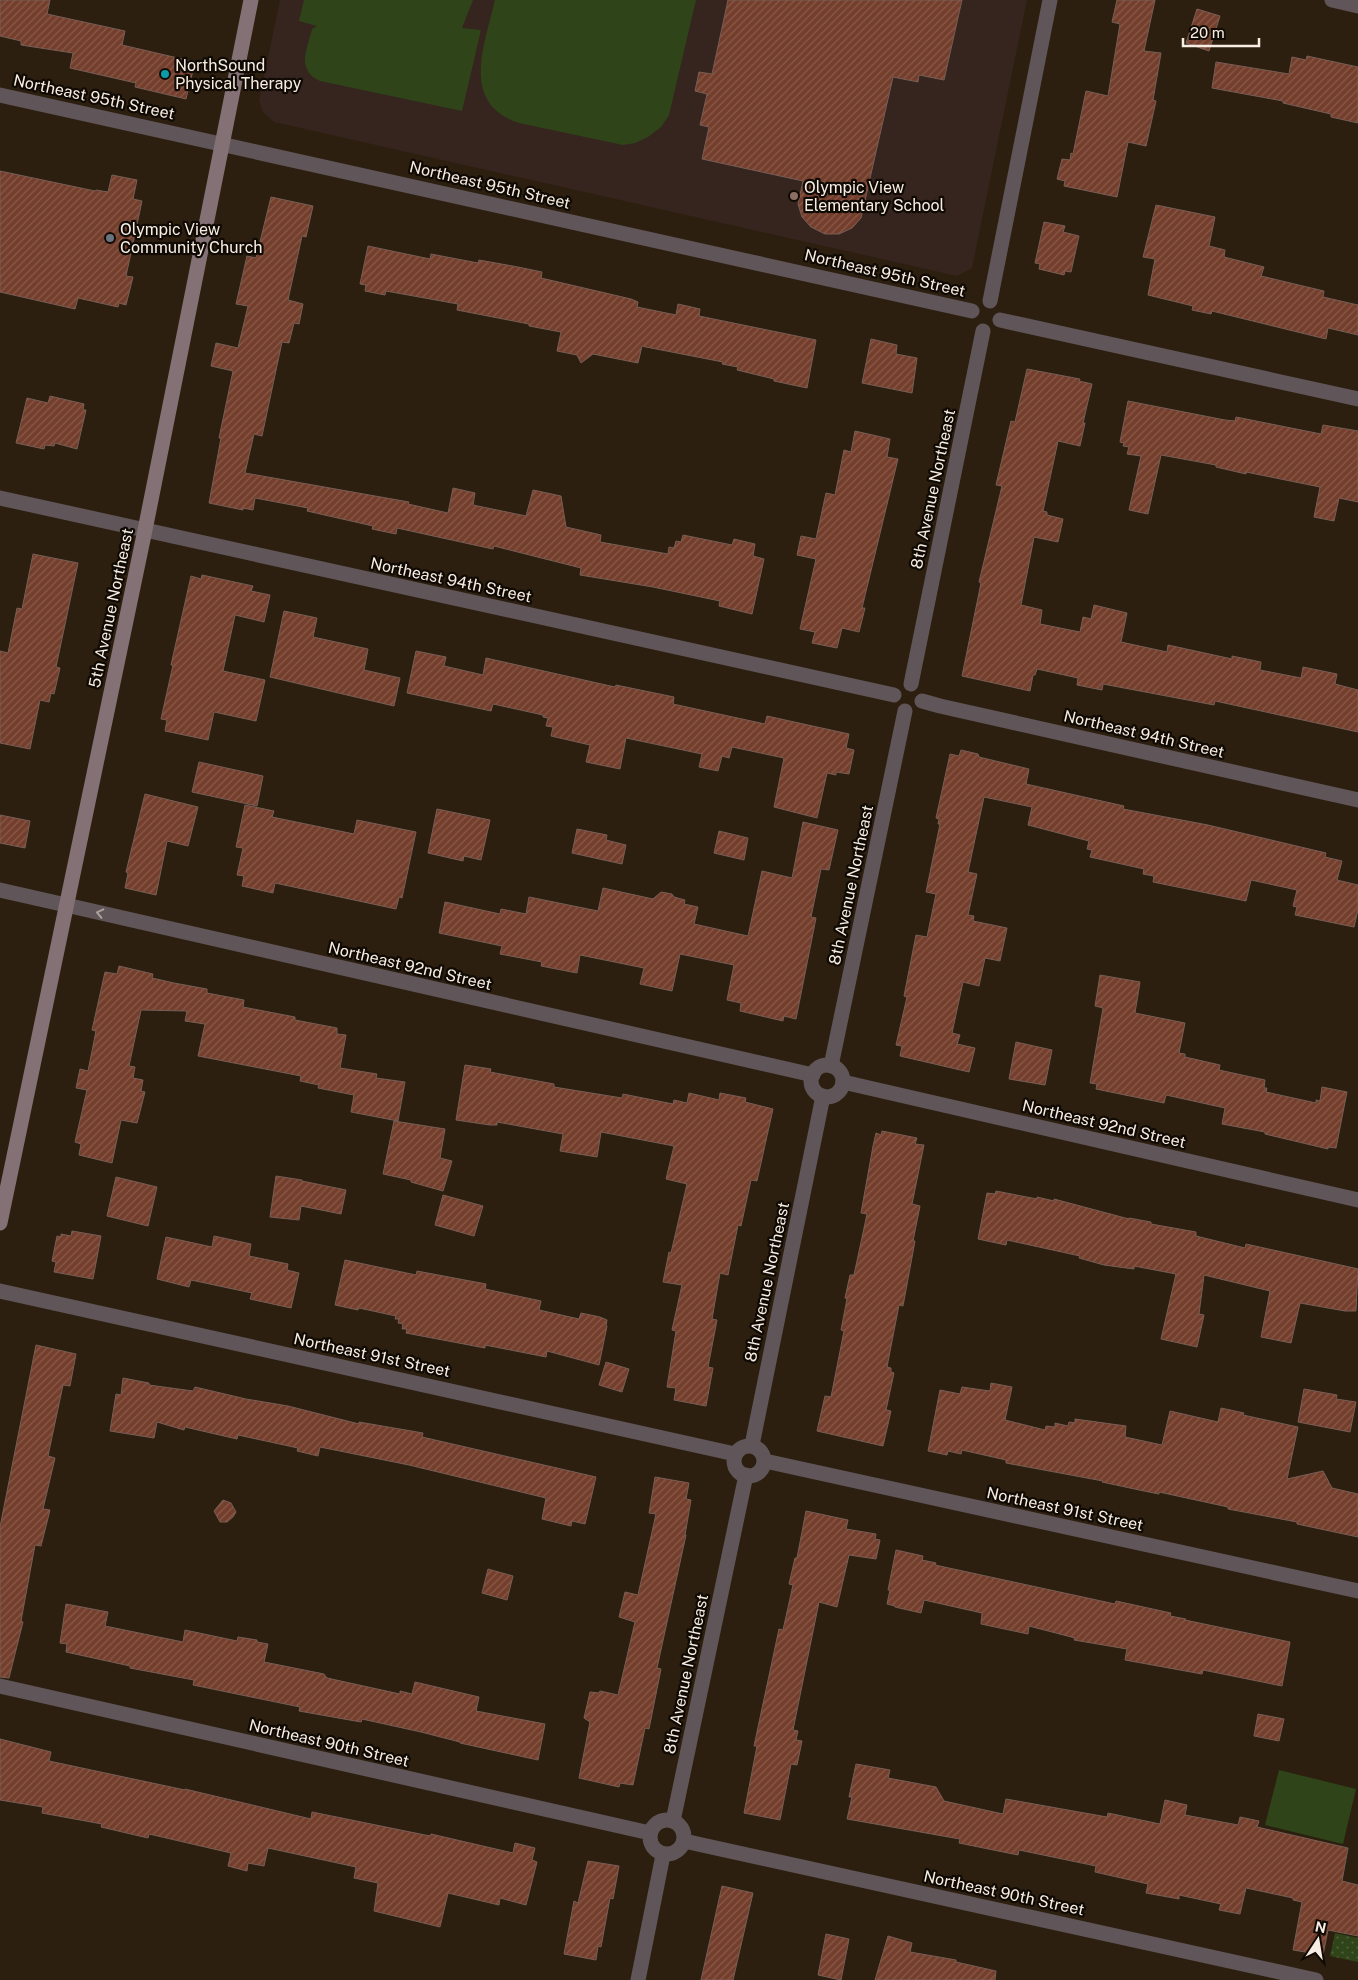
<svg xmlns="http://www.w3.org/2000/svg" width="1358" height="1980" font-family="'Public Sans',sans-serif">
<defs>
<pattern id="grass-dots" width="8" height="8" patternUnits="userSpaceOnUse" patternTransform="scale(1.25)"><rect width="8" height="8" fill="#2f4519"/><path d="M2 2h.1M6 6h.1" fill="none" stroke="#4e603a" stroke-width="1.8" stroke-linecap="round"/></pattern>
<pattern id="building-hatch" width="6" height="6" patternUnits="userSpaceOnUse" patternTransform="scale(1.25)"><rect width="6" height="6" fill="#743e2c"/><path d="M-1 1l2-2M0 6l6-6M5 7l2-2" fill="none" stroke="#895a4a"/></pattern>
</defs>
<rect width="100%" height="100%" fill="#2d1f0f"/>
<path fill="#36241e" d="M280,0H1027L972,268L957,276L274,122L263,112L259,101Z"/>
<path fill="url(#grass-dots)" d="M1335,1933L1358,1938V1962L1330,1956Z"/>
<g fill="#2f4519">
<path d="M304,0H473L462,28L481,30L462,111L320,81C296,70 307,49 312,29L317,26L299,21Z"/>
<path d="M495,0H696L669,115L661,127L648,137L635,143L623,145L519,123C459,103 485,44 495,0Z"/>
<path d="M1279,1770L1356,1789L1343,1844L1265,1825Z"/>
</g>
<g fill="url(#building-hatch)" stroke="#775e56">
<path d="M0,0H50L47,14L125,31L122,45L195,62L186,99L135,87L136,83L70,68L73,53L21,45V41L0,36Z"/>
<path d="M728,0H962L944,80L919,75L918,82L893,77L861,218L852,228L839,234H825L811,227L802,217L798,204L803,181L702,159L709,127L700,125L707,94L695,91L699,72L712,74Z"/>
<path d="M1117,0H1155L1144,51L1161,53L1153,100L1156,101L1146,146L1128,142L1117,197L1064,186L1065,181L1057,179L1062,159L1070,160L1071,153L1073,154L1086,91L1108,96L1120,24L1112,22Z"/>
<path d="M1197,9L1220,16L1209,51L1186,43Z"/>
<path d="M1307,56L1358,67V123L1331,117V114L1283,103V101L1212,88L1216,62L1289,74L1292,57L1306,60Z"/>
<path d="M0,171L95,191L96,190L108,192L112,175L137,180L133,199L142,201L126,276L133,277L126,305L119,303L118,307L78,298L75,309L0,292Z"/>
<path d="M271,197L313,206L306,237L302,236L288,300L303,304L299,324L294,323L289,343L282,342L262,436L254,434L245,473L409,502L408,504L448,513L453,488L475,493L473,505L526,516L533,490L561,496L566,527L601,535L600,542L668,554L669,547L674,548L676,541L681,542L683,535L732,545L734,539L755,544L753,556L764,559L752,614L719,606L720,601L653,587L580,575L581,568L494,546L493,549L479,546L397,528L396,534L372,529L373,526L307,511L308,508L255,498L253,510L243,508V510L209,503L221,438H219L233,371L211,366L216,343L238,348L248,306L236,304L247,256L256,258Z"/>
<path d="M1156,205L1215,217L1209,246L1225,250L1224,257L1264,267L1261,276L1324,291L1323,297L1358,305V335L1328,328L1326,339L1212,311L1211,314L1192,310L1193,306L1148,295L1155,259L1143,257Z"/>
<path d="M1044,222L1065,226L1063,232L1079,236L1071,272L1065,271L1064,275L1039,269L1040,264L1035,263Z"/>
<path d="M368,246L430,259L431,254L478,263L479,260L518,267L542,272L541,278L631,299L638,302L637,307L676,315L678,304L700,309L699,316L816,340L807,388L774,381V379L737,370L738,367L722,364L723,362L646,347L642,346L638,363L593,354L581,363L577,355L557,351L561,332L529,326V324L457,310L458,304L386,291L385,295L365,291L366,285L360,284Z"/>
<path d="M871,339L897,345L896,354L917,358L912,393L862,383Z"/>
<path d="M1027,369L1080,379L1079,381L1092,384L1083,423H1085L1080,446L1058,441L1043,511L1047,512V515L1063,519L1058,542L1034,537L1021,605L1042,610L1040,624L1080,632L1083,617L1091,619L1094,605L1127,613L1121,642L1167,652L1168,645L1232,659V656L1261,662L1260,670L1301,678L1303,667L1337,674L1335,684L1358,690V732L1215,701L1214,705L1103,684L1102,690L1077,685L1078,678L1037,669L1035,675H1033L1030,691L962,676L981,583L979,582L1002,486L996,485L1011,421L1015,422Z"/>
<path d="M50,396L84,404L83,410H86L77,449L55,443L54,446L45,445L44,449L16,443L27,398L48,403Z"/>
<path d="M1128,401L1225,420L1235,421L1236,417L1321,434L1323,425L1358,431V502L1339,498L1334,521L1314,517L1320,487L1246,472V474L1216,467V465L1161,455L1148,514L1129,510L1141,456L1127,454L1129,447L1123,446L1124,443L1120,442Z"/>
<path d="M855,431L890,439L887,457L898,459L862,608H865L859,632L842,628L837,648L812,643L815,632L800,629L816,559L797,555L801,536L816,539L826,493L835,495L844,450L851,452Z"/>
<path d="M33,554L78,563L56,667L60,668L54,694L51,693L49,702L40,700L30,749L0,743V651L8,653L17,608L22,609Z"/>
<path d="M202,575L253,586L251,591L270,595L264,622L235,615L223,671L265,680L256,721L214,712L208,740L165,731L167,720L161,719L173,665H171L191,576L201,579Z"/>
<path d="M284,611L317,618L313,637L368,649L364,670L400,678L394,706L270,677Z"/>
<path d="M416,651L446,657L444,666L483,675L486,658L615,687L616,685L674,697L673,704L765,724L767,716L849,734L846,748L854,750L849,774L836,772V775L827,773L817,818L774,807L784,758L732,747L729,758L722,756L718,771L699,767L702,754L626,738L620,769L586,762L590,745L551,736L553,727L546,726L548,718L543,717V715L493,704L491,711L407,693Z"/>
<path d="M961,750L978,754L979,757L1029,769L1026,784L1124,806L1123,809L1208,825L1326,853L1325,857L1342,861L1337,880L1358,885V910L1354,927L1295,915L1297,907L1293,906L1297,890L1251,880L1246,901L1153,882L1154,876L1143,874L1144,869L1090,857L1092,850L1087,849L1089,841L1028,825L1032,807L984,797L968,872L977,874L968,915L974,916L973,921L1007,928L1000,961L985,958L979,986L963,982L952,1033L960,1035L957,1044L975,1048L969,1072L900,1056L902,1046L896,1045L907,997L904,996L916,935L927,937L936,894L926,892L940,824H938L939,819L936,818L950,754L959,756Z"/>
<path d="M199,762L263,776L257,806L192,792Z"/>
<path d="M145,794L198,807L188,846L167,841L156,895L125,888L128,873L126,872L132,847Z"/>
<path d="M245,805L274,811L272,817L354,834L357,820L416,832L402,898L399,897L396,909L275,883L273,893L242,886L244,876L237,875L243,848L236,847Z"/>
<path d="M437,809L490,820L481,860L464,856L463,861L428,853Z"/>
<path d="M0,815L30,821L25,848L0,843Z"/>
<path d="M803,822L838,830L829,870L821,869L811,917L816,918L796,1019L784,1016L783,1021L740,1011L741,1003L727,1000L734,965L680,954L672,991L640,984L644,968L580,955L577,973L541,966L542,962L500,954L502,946L439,933L445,902L500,914L501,909L526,914L529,897L598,911L603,888L653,899L661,892L672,894L674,897L685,900L684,904L698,907L694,924L748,936L762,871L792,878Z"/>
<path d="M577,829L607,835L606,840L626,845L622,864L572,853Z"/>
<path d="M719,831L748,838L744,860L714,853Z"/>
<path d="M119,966L153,974L152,978L174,983L207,989V993L244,1000L243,1007L295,1017V1020L337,1028V1034L346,1035L340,1068L377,1074L376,1078L405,1082L398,1121L351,1112L354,1095L318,1088L319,1085L300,1081L301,1076L198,1056L205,1024L185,1021L187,1011L141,1010L129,1066L135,1067L133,1078L143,1080L141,1091L145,1092L137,1123L121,1120L112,1163L79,1155L81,1144L75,1142L87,1090L76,1088L80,1069L88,1071L96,1031L92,1030L105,972L117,974Z"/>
<path d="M1100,975L1140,982L1135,1013L1185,1023L1179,1053L1185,1054V1057L1220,1065L1219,1070L1265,1080L1264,1088H1267L1266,1092L1316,1103V1100L1320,1101L1322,1087L1347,1092L1336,1148L1328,1147V1149L1265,1134V1132L1222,1124L1225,1108L1166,1095L1164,1103L1096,1089L1097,1084L1090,1083L1103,1008L1095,1006Z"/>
<path d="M1016,1042L1052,1050L1045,1085L1009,1079Z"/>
<path d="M465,1065L491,1069L490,1072L554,1084V1087L622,1098L623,1094L673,1104L674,1100L687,1103L689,1093L719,1100L720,1093L746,1098L745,1102L773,1109L757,1181L751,1180L741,1226L738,1225L728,1275L720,1273L712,1319L717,1320L708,1367L713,1368L706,1406L674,1400L676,1388L667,1387L676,1331L672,1330L682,1285L663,1282L669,1252L671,1253L687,1184L666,1179L674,1146L601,1132L597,1157L560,1151L563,1134L497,1122V1125H490L456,1120Z"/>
<path d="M394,1121L445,1129L440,1158L452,1161L443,1191L411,1182V1180L383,1174Z"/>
<path d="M882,1131L917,1138L915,1144L924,1145L912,1204L920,1206L913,1241H915L903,1306L899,1305L887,1367L891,1368V1372L894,1373L886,1410L891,1411L883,1446L817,1431L825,1396L831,1397L844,1331L841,1330L847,1299L845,1298L850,1275H854L867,1214L861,1213L873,1146L876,1133L881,1135Z"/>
<path d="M276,1176L302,1180V1181L346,1190L341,1214L301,1206L299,1220L270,1217Z"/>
<path d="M116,1177L157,1187L148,1226L107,1216Z"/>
<path d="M996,1191L1037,1199V1197L1054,1201V1199L1129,1219V1218L1151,1222V1224L1196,1232V1236L1245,1248L1246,1244L1354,1268L1358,1269L1356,1311H1345L1300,1303L1291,1343L1261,1337L1270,1291L1204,1275L1199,1314L1204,1315L1197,1347L1161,1339L1176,1274L1134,1266V1269L1104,1265L1079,1258L1080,1256L1007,1240L1006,1245L978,1239L987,1193L995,1194Z"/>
<path d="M443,1195L483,1206L474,1236L435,1225Z"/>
<path d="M72,1231L101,1236L93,1279L54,1272L56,1262L52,1261L57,1236L61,1237V1234L71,1236Z"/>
<path d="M214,1236L251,1244L249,1256L288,1264L287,1270L299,1273L291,1308L250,1299L252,1293L191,1280L189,1287L157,1279L166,1237L212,1247Z"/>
<path d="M345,1260L416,1275L417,1271L486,1284L485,1289L541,1301L539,1310L579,1319L581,1313L600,1317L607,1320L606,1326H607L599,1365L547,1351L546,1357L485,1345V1348L406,1333L407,1329H402L403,1324L398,1323L399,1319H395L396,1316L359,1308L358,1310L335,1305Z"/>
<path d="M36,1345L76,1354L70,1386L63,1385L48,1456L55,1458L43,1509L50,1510L41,1546L35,1545L21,1621L23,1622L9,1678L0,1677V1527Z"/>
<path d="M606,1362L629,1369L622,1392L599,1385Z"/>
<path d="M123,1378L149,1383V1385L193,1391L195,1387L246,1399L288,1406L359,1424V1422L423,1433L422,1437L596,1477L585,1524L572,1521L571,1526L542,1519L546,1498L409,1465L320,1447L318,1456L297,1451L298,1448L238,1435L237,1439L185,1427L184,1430L157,1422L154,1438L110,1431L116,1394L121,1395Z"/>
<path d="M991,1383L1012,1387L1005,1420L1045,1430L1046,1426L1055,1427V1423L1068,1426L1069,1422L1075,1423V1419L1126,1426L1125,1437L1162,1445L1170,1411L1218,1422L1221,1408L1244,1413L1243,1415L1298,1427L1287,1479L1323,1471L1332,1488L1358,1494V1537L1297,1524V1522L1228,1509V1507L1159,1492V1494L1144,1491L1102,1482L1103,1481L1006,1463V1460L962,1450L961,1454L948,1451L947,1455L928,1451L940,1390L960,1394L962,1387L990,1391Z"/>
<path d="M1304,1389L1337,1395L1336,1399L1356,1402L1350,1432L1298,1422Z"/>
<path d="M655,1477L689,1483L686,1499L691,1500L685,1535H686L657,1668L661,1669L649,1729L645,1728L633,1785L620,1783L619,1787L579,1778L590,1722L584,1718L590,1692L599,1693L600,1691L618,1695L635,1622L619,1617L625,1592L638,1595L656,1514L649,1513Z"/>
<path d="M223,1500L231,1503L236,1512L233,1517L227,1522H220L214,1511Z"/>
<path d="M806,1511L848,1520L846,1529L876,1534L875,1539L880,1540L876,1559L849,1555L837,1607L819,1602L793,1730L798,1731L796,1740L802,1741L797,1765L791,1764L780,1820L744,1813L757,1746H754L779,1629L783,1630L793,1585L789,1584L795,1558H797Z"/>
<path d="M896,1550L923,1556L922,1560L936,1563L935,1565L1115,1604L1116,1601L1171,1613L1170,1616L1186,1619L1185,1620L1290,1642L1282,1686L1203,1670L1202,1674L1125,1660L1127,1649L1074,1640L1075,1638L1029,1626L1028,1634L981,1624L982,1613L924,1600L921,1613L895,1607V1606L887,1604L890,1590H888Z"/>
<path d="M488,1569L513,1576L507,1600L482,1593Z"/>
<path d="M66,1604L108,1612L105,1626L183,1642L185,1630L237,1641L238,1637L257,1640V1642L268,1644L264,1662L324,1674L327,1678L400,1694V1691L412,1694L415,1682L479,1697L476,1711L545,1724L538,1760L460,1743V1742L421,1732L362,1719L361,1722L299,1711L300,1707L193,1685L194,1680L130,1668V1666L66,1652L67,1644L60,1643Z"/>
<path d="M1258,1714L1284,1719L1279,1741L1254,1736Z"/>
<path d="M0,1739L51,1752L49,1761L185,1790V1789L311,1819L312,1812L430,1836L431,1834L513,1853L515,1843L535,1848L532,1860L537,1862L526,1905L500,1898L499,1905L448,1893L440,1927L374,1911L378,1883L354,1878L356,1867L268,1848L264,1866L248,1863L247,1871L228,1866L231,1853L149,1834L148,1838L101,1827L102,1824L42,1813L43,1807L0,1800Z"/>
<path d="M856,1764L890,1770L888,1778L936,1787L944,1801L1003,1814L1006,1799L1107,1817L1108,1813L1160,1824L1165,1800L1187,1805L1185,1815L1238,1825L1240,1817L1259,1821L1257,1827L1348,1848L1342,1881L1358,1885V1936L1328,1930L1323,1955L1293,1950L1302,1902L1293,1900V1898L1246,1888L1240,1914L1219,1910L1221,1904L1179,1895V1899L1146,1893L1148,1884L1095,1872L1096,1866L1019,1850L1018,1855L959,1843L960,1839L847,1819L852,1797H849Z"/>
<path d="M588,1861L619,1866L613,1899L610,1898L601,1947L598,1946L596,1960L564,1954L574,1901L578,1903Z"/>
<path d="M722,1886L753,1893L733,1980H701Z"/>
<path d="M826,1934L849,1939L841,1980L818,1975Z"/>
<path d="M888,1936L912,1943L910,1952L956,1960V1962L996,1971L995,1980H875Z"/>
</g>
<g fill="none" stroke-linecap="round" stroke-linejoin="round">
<g stroke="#605558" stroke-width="15">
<path d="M1332,0L1358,6"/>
<path d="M0,95L972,311"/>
<path d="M990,301L1050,0"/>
<path d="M1000,320L1358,399"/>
<path d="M0,498L894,695"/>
<path d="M911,684L983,331"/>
<path d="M922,701L940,706L1358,800"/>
<path d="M66,905L813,1075"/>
<circle cx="827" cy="1081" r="16"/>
<path d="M831,1066L905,711"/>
<path d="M843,1082L1358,1200"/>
<path d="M0,1291L735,1454"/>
<path d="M752,1445L823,1096"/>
<circle cx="749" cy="1461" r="15"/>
<path d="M765,1461L1358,1591"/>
<path d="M0,1686L650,1833"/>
<circle cx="667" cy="1837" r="17"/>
<path d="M673,1821L746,1475"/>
<path d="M684,1841L1316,1980"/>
<path d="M638,1980L663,1855"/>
</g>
<path stroke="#605558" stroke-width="15" d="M0,890L66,905"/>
<path stroke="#847176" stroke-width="15" d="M0,1223L145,530L251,0"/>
</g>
<defs><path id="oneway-chevron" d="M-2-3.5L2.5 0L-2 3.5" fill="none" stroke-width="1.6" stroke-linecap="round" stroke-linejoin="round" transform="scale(1.25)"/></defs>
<use stroke="#aca19e" href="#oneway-chevron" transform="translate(100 913) rotate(-167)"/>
<circle fill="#0f9aa8" stroke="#100a04" stroke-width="2" cx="165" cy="74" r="5"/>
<circle fill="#8d6e63" stroke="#100a04" stroke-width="2" cx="794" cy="196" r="5"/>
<circle fill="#6b7280" stroke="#100a04" stroke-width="2" cx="110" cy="238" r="5"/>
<g text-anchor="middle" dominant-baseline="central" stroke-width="4.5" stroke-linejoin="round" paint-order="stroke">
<g font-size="16" fill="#f7ede3" stroke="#100a04" text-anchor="start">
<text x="175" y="65">NorthSound<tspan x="175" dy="18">Physical Therapy</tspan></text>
<text x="804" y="187">Olympic View<tspan x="804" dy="18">Elementary School</tspan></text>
<text x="120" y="229">Olympic View<tspan x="120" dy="18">Community Church</tspan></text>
</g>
<g font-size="16" fill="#f7ede3" stroke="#100a04">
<text transform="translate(94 97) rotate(12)">Northeast 95th Street</text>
<text transform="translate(490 185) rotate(13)">Northeast 95th Street</text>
<text transform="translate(885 273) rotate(13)">Northeast 95th Street</text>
<text transform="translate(933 489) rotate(-78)">8th Avenue Northeast</text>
<text transform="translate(451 580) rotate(12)">Northeast 94th Street</text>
<text transform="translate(111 608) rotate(-78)">5th Avenue Northeast</text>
<text transform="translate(1144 734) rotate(13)">Northeast 94th Street</text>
<text transform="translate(851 885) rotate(-78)">8th Avenue Northeast</text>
<text transform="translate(410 966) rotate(13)">Northeast 92nd Street</text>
<text transform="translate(1104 1124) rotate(13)">Northeast 92nd Street</text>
<text transform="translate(767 1282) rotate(-78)">8th Avenue Northeast</text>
<text transform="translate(372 1355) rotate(12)">Northeast 91st Street</text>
<text transform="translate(1065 1509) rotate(12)">Northeast 91st Street</text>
<text transform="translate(686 1674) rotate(-78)">8th Avenue Northeast</text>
<text transform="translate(329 1743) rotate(13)">Northeast 90th Street</text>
<text transform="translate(1004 1893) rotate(12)">Northeast 90th Street</text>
</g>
</g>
<g transform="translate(1318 1940) rotate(12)" stroke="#100a04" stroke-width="4" paint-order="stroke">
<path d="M0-4L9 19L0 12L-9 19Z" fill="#f7ede3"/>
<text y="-8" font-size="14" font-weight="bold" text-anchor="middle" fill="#f7ede3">N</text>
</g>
<path d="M1183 38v8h76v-8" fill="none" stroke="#f7ede3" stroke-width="2.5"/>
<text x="1190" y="38" font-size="15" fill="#f7ede3" stroke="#100a04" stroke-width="4" paint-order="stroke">20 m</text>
</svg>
